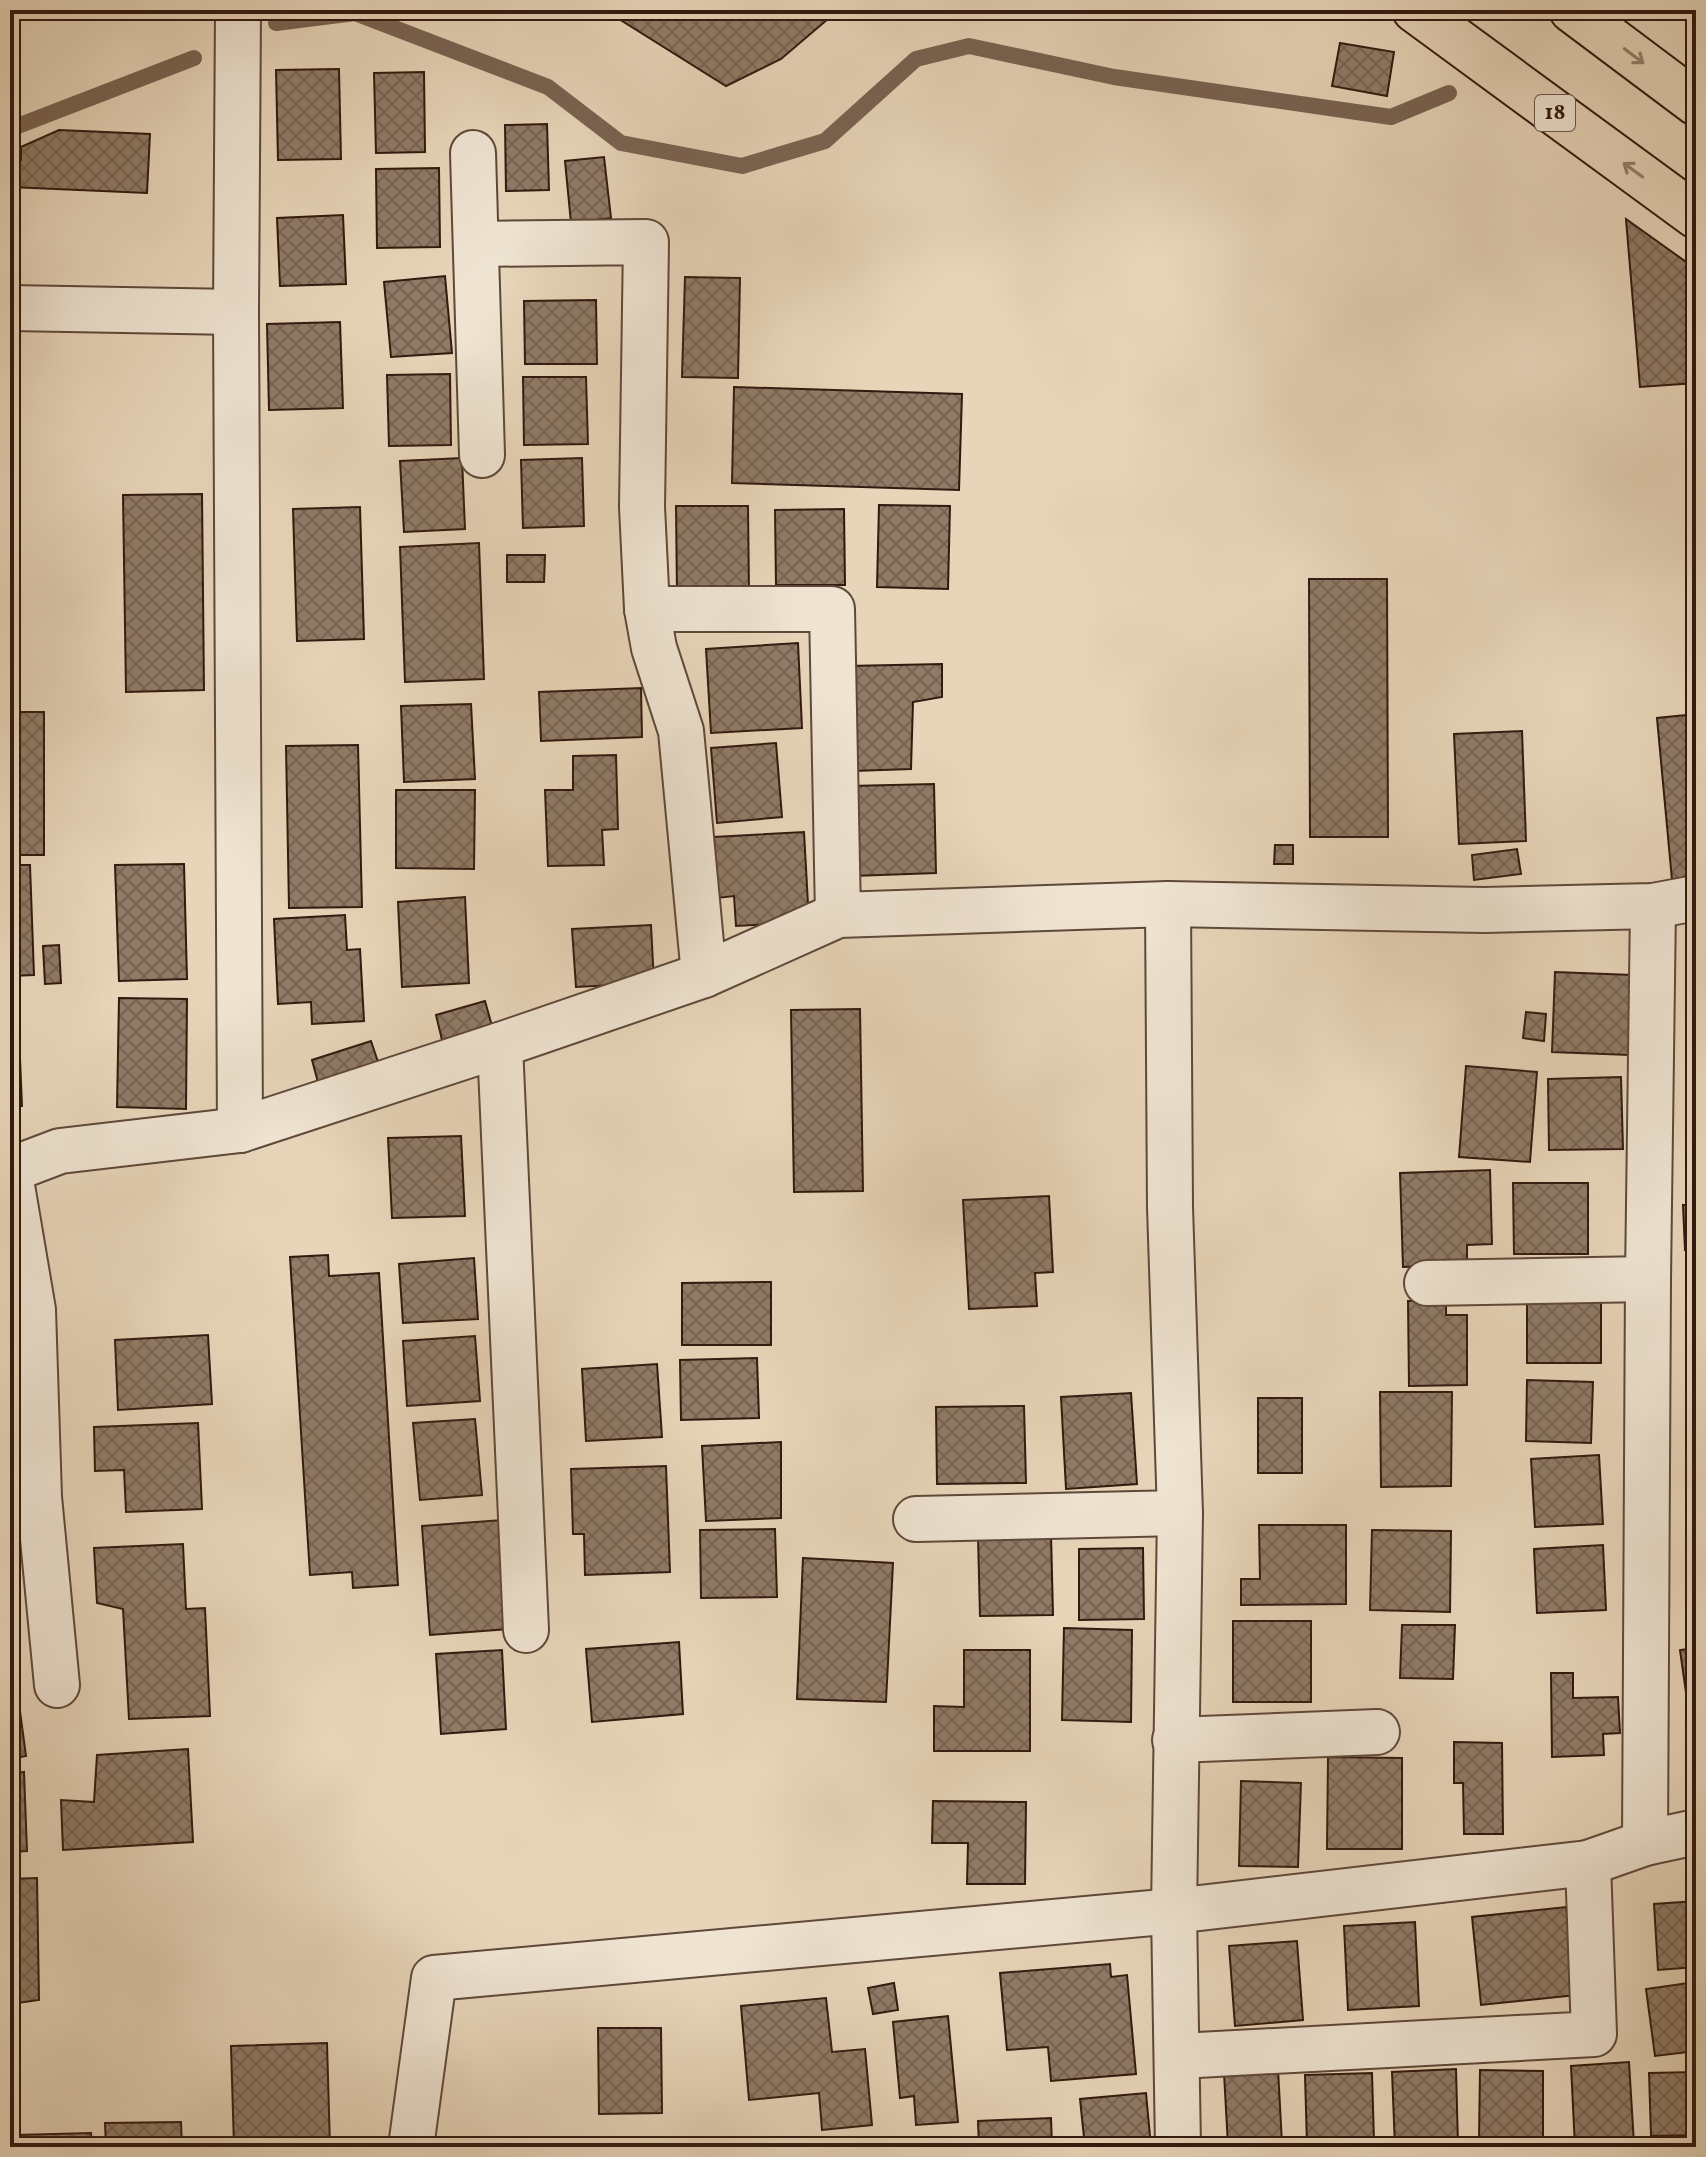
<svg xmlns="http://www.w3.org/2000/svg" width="1706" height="2157" font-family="Vollkorn,serif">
<defs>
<pattern id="building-cross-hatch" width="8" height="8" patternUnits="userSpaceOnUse" patternTransform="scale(2)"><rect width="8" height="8" fill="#907b67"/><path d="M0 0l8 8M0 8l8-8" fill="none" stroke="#766453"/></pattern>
</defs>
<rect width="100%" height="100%" fill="#e7d5b9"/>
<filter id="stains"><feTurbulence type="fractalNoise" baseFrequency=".0025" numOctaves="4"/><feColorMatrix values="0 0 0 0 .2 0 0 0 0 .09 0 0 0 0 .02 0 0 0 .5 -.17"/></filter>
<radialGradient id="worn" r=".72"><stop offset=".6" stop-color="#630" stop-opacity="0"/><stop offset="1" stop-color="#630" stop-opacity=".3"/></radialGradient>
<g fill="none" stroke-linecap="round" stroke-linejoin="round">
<g stroke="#796352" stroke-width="16">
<path d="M276,23L355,13L548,87L621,143L742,166L825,141L916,59L969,46L1114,77L1391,117L1449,93"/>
<path d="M10,129L194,58"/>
</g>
</g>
<g fill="url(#building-cross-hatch)" stroke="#32190f" stroke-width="2">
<path d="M166,10H223V14L166,15Z"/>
<path d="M614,10H834L829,18L781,59L726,86L611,14Z"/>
<path d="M1340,43L1394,52L1387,96L1332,86Z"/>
<path d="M339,69L341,159L278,160L276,70Z"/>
<path d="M424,72L425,152L376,153L374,73Z"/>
<path d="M547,124L549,190L506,191L505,125Z"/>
<path d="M59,130L150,134L147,193L10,187V159L21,160V147Z"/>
<path d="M604,157L611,218L571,223L565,161Z"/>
<path d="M439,168L440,247L377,248L376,169Z"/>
<path d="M343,215L346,284L280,286L277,218Z"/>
<path d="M1626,219L1696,269V383L1640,387Z"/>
<path d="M445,276L452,353L391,357L384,282Z"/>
<path d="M685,277L740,278L738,378L682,377Z"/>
<path d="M596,300L597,364H525L524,301Z"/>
<path d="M340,322L343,408L269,410L267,324Z"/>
<path d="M450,374L451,445L389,446L387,375Z"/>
<path d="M523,377H586L588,444L524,445Z"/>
<path d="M734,387L962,394L959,490L732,483Z"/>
<path d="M462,458L465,529L404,532L400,461Z"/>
<path d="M582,458L584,526L523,528L521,460Z"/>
<path d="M202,494L204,690L126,692L123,495Z"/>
<path d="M879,505L950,506L948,589L877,587Z"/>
<path d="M676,506H748L749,593L677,594Z"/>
<path d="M360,507L364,639L297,641L293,509Z"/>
<path d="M844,509L845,585H776L775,510Z"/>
<path d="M479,543L484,679L405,682L400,547Z"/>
<path d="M507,555H545L544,582H507Z"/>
<path d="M1309,579H1387L1388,837H1310Z"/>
<path d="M798,643L802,728L711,733L706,649Z"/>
<path d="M942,664V697L913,702L911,769L853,771L847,666Z"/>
<path d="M641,688L642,737L541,741L539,692Z"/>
<path d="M471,704L475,779L404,782L401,706Z"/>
<rect x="10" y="712" width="34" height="143"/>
<path d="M1696,714V878L1672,880L1657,718Z"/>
<path d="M1522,731L1526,841L1459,844L1454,734Z"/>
<path d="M776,743L782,817L717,823L711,748Z"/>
<path d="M358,745L362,907L289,908L286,746Z"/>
<path d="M616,755L618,829L602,830L604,865L548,866L545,790H573V756Z"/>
<path d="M934,784L936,873L853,876L850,786Z"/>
<path d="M396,790H475L474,869L396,868Z"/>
<path d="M804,832L809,922L736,926L734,896L717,898L714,837Z"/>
<path d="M1275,845H1293V864H1274Z"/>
<path d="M1517,849L1521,874L1474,880L1472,855Z"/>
<path d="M184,864L187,979L119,981L115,865Z"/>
<path d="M10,865H30L34,975L10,976Z"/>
<path d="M465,897L469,983L402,987L398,902Z"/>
<path d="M345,915L347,950L360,949L364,1021L312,1024L311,1002L278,1004L274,919Z"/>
<path d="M651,925L654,983L576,987L572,929Z"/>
<path d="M59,945L61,983L45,984L43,946Z"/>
<path d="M1555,972L1632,975L1629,1055L1552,1052Z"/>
<path d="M10,987H17L22,1106H10Z"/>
<path d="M119,998L187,999L186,1109L117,1107Z"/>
<path d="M485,1001L492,1026L442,1040L436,1015Z"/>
<path d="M860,1009L863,1191L794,1192L791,1010Z"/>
<path d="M1526,1012L1546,1014L1544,1041L1523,1038Z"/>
<path d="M371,1041L380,1068L319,1086L312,1060Z"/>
<path d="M1466,1066L1537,1072L1530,1162L1459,1157Z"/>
<path d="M1621,1077L1623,1149L1549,1150L1548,1079Z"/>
<path d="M1689,1085H1696V1154H1688Z"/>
<path d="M461,1136L465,1216L392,1218L388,1138Z"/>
<path d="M1490,1170L1492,1244L1467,1245V1265L1403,1267L1400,1173Z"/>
<path d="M1513,1183H1588V1254H1514Z"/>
<path d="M1049,1196L1053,1272L1035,1273L1037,1306L969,1309L963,1200Z"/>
<path d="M1683,1205H1696V1250H1685Z"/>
<path d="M328,1255L329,1276L379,1273L398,1585L353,1588L352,1572L310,1575L290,1257Z"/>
<path d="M474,1258L478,1319L403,1323L399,1264Z"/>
<path d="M771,1282V1345H682V1283Z"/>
<rect x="1527" y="1295" width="74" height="68"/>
<path d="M1446,1300V1315H1467V1385L1409,1386L1408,1301Z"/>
<path d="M1694,1334H1696V1444Z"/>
<path d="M208,1335L212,1404L118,1410L115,1340Z"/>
<path d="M475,1336L480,1401L407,1406L403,1341Z"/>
<path d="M757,1358L759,1418L681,1420L680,1360Z"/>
<path d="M657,1364L662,1437L586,1441L582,1369Z"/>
<path d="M1527,1380L1593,1382L1591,1443L1526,1441Z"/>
<path d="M1380,1392H1452L1451,1486L1381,1487Z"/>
<path d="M1131,1393L1137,1484L1066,1489L1061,1397Z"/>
<rect x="1258" y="1398" width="44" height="75"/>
<path d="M1024,1406L1026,1483L937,1484L936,1407Z"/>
<path d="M475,1419L482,1495L420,1500L413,1423Z"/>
<path d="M198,1423L202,1509L126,1512L124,1470L95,1471L94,1427Z"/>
<path d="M781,1442V1518L706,1521L702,1446Z"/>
<path d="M1599,1455L1603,1524L1535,1527L1531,1459Z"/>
<path d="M666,1466L670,1572L585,1575L584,1534H573L571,1469Z"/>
<path d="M502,1520L509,1629L430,1635L422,1526Z"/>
<path d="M1259,1525H1346V1604L1241,1605V1579H1260Z"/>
<path d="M775,1529L777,1597L701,1598L700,1530Z"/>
<path d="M1372,1530L1451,1531L1450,1612L1370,1610Z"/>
<path d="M1051,1534L1053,1615L980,1616L978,1536Z"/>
<path d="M1687,1536H1696V1619H1688Z"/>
<path d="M183,1544L186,1609L205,1608L210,1716L129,1719L123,1609L97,1603L94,1548Z"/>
<path d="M1603,1545L1606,1610L1537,1613L1534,1549Z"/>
<path d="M1143,1548L1144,1619L1079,1620V1549Z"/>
<path d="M803,1558L893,1563L886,1702L797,1699Z"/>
<rect x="1233" y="1621" width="78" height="81"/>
<path d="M1402,1625H1455L1453,1679L1400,1678Z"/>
<path d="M1064,1628L1132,1630L1131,1722L1062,1720Z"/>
<path d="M679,1642L683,1714L592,1722L586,1649Z"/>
<path d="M1696,1648V1727L1691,1728L1680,1650Z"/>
<path d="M502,1650L506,1729L441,1734L436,1654Z"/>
<path d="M964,1650H1030V1751H934V1706L964,1707Z"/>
<path d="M1551,1673H1573V1698L1618,1697L1620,1733L1603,1734L1604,1755L1552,1757Z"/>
<path d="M19,1704L26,1756L10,1759V1705Z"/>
<path d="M1454,1742L1502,1743L1503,1834H1464L1463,1783H1454Z"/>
<path d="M188,1749L193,1842L63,1850L61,1800L94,1802L97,1755Z"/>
<path d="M1328,1757L1402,1758V1849H1327Z"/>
<path d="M24,1772L27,1851L10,1852V1774Z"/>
<path d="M1241,1781L1301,1783L1298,1867L1239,1866Z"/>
<path d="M933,1801L1026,1802L1025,1884H967L968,1843H932Z"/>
<path d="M37,1878L39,2000L10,2004V1879Z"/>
<path d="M1696,1901V1967L1658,1970L1654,1904Z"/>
<path d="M1566,1907L1576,1995L1481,2005L1472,1917Z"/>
<path d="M1415,1922L1419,2006L1348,2010L1344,1926Z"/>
<path d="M1297,1941L1303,2020L1235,2026L1229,1946Z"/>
<path d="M1110,1964L1111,1977L1127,1975L1136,2074L1051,2081L1048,2047L1007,2050L1000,1973Z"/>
<path d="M1696,1982V2051L1655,2056L1646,1989Z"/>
<path d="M894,1983L898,2010L873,2014L868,1988Z"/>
<path d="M826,1998L832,2052L865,2049L872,2125L822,2130L819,2093L749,2100L741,2006Z"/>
<path d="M948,2016L958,2122L916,2125L914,2096L900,2098L893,2022Z"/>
<path d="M598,2028H661L662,2113L599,2114Z"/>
<path d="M327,2043L330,2147H234L231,2046Z"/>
<path d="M1629,2062L1634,2144L1575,2147L1571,2066Z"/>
<path d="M1278,2069L1282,2144L1228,2146L1224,2073Z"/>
<path d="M1456,2069L1458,2145L1395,2147L1392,2072Z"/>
<path d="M1480,2070L1543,2071V2141H1479Z"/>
<path d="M1696,2072V2135L1651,2136L1649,2073Z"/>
<path d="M1372,2073L1374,2141L1307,2144L1305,2075Z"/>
<path d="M1146,2093L1151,2147H1085L1080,2099Z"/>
<path d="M1051,2118L1052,2147H979L978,2121Z"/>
<path d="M181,2122L182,2147H106L105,2123Z"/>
<path d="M91,2133L92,2147H16V2135Z"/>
</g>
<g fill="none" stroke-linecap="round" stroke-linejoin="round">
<g stroke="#5f483a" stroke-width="48">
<g id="minor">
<path d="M238,10L236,312L240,1130"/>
<path d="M473,153L482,455"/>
<path d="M476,244L646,242L642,507L647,609L654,648L681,731L704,975"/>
<path d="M10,308L236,312"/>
<path d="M647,609H832L838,915"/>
<path d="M1168,904L1170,1207L1180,1513L1174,1911L1178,2147"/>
<path d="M500,1045L526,1630"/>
<path d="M10,1170L60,1151L240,1130L500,1045L704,975L838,915L1168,904L1484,910L1653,906L1696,898"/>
<path d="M10,1174L33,1310L39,1497L57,1685"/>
<path d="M1427,1283L1648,1279"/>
<path d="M916,1519L1180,1513"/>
<path d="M1175,1740L1377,1732"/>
<path d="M1645,1843L1648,1279L1653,906"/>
<path d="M1179,2056L1594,2034L1588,1863"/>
<path d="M411,2147L434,1978L1174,1911L1588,1863L1645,1843L1696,1832"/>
</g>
</g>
<g stroke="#32190f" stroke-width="48">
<g id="highway">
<path d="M1415,10L1696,216"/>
<path d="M1572,10L1696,103"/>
</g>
</g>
<use href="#minor" stroke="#efe4d2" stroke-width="44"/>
<use href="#highway" stroke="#e7d5b9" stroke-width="44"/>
</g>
<defs><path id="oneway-shaft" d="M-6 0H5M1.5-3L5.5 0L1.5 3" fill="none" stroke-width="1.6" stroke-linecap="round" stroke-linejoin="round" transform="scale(2)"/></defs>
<g stroke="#96806c">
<use href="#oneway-shaft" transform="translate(1634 56) rotate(37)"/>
<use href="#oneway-shaft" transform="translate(1633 170) rotate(-144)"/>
</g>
<g text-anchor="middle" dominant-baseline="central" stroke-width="6" stroke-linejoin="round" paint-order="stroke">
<rect fill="#efe4d2" stroke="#6b564a" stroke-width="2" x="1535" y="95" width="40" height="36" rx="6"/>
<g font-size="22" font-weight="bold" fill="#32190f">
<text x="1555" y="113">18</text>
</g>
</g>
<rect width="1706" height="2157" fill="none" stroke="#e7d5b9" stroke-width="40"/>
<rect x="12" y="12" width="1682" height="2133" fill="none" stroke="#32190f" stroke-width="4"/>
<rect x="20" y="20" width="1666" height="2117" fill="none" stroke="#32190f" stroke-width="2"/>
<rect width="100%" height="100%" filter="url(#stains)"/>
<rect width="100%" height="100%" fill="url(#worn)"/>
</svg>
